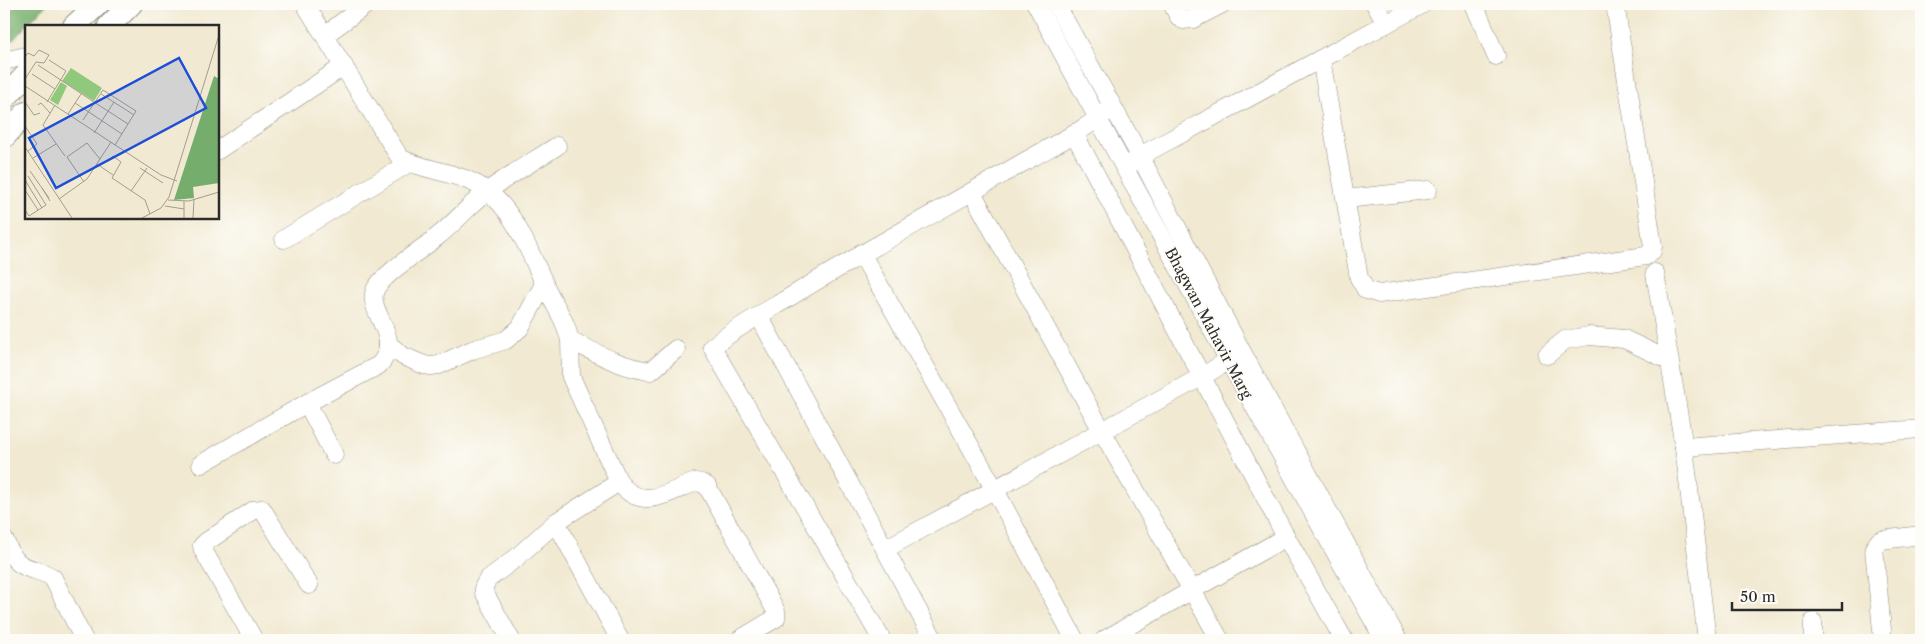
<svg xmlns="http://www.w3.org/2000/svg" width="1925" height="644" font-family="'Libre Caslon Text',serif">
<rect width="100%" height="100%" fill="#fdfcf7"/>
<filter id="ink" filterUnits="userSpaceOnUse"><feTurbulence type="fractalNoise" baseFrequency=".02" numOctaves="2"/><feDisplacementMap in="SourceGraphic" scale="10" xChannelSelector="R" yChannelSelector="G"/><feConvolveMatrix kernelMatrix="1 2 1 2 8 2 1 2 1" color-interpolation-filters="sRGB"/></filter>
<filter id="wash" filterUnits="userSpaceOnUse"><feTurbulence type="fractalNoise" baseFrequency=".0096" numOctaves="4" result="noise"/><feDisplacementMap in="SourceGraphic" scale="20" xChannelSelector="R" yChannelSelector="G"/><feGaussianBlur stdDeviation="1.12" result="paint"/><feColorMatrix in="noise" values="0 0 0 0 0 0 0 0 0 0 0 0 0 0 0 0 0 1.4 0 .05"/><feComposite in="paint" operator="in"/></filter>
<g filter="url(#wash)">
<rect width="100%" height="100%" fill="#f1e9d1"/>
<path fill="#74ad6c" stroke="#506c4c" d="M4,4H47L4,49Z"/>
</g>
<g filter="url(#ink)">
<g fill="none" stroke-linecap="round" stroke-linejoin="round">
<g stroke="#8e8a7e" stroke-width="19">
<g id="minor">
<path d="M305,4L400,158C423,170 449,171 472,182C511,200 527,246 544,283C550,298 560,311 566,327L570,340L571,377L619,482L556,522L516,558L488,579L484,586V592L511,640"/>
<path d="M1036,4L1229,361L1384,640"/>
<path d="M1056,4L1140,156L1242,352L1398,640"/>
<path d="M1172,4L1179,17L1183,20L1193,19L1222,4"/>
<path d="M1375,4L1386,24"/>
<path d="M1474,4L1496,56"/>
<path d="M325,35L367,4"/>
<path d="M1321,59L1359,278L1366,290L1379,294L1646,256L1652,251L1653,246L1615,4"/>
<path d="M4,61L26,56"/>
<path d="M1074,133L1286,537L1344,640"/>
<path d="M218,150L344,66"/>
<path d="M1132,163L1140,156L1423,4"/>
<path d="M972,192L1102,431L1220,640"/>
<path d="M1346,199L1428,190"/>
<path d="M284,239L409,163"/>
<path d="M861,253L995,490L1075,640"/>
<path d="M1655,273L1684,447L1707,640"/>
<path d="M759,316L934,640"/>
<path d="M570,340C596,353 622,368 651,371L676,349"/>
<path d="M388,344L403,356L424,365L431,366L439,365L472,350L506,340L520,328L544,284"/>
<path d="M1547,355L1565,340L1589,336L1624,339L1668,360"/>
<path d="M307,403L334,455"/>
<path d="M1684,447L1921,429"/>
<path d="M201,464L307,403L379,365C405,337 366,313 375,290C382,274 424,248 438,236C456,222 471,203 489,190C511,174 534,161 557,146"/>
<path d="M619,482C641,512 667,493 695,482L701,483L707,486L776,611V618L739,640"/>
<path d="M556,522L620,640"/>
<path d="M4,539C8,547 12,558 19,563C29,571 43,570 53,578L84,640"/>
<path d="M885,549L1203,376L1237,355"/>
<path d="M254,640L203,550L202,546L206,542L254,510L262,509L309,585"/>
<path d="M882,640L712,347C736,327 771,309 798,292C872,247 948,206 1022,163C1053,145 1086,130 1112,107"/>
<path d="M1104,640L1286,537"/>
<path d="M1813,640V622"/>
<path d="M1883,640L1874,548L1879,541L1882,540L1921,535"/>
</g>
</g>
<g stroke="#8e8a7e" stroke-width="24">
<g id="major">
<path d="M74,26L98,4"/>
<path d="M109,26L131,4"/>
<path d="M4,99L26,75"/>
<path d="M4,137L26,113"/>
</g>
</g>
<use href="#minor" stroke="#fff" stroke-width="18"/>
<use href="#major" stroke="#fff" stroke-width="22"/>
</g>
</g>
<g text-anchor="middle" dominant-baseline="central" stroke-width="4" stroke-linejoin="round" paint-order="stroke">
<g font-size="15" fill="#2b2b2b" stroke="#fdfcf7">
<text transform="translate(1209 323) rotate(62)">Bhagwan Mahavir Marg</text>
</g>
</g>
<g transform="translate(25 25)">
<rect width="194" height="194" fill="#f1e9d1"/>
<path d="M46,43L77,63L69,76L37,56ZM36,57L42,61L33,80L25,75Z" fill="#90c97c"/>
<path d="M189,51L194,54V158L168,162L169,173L149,175Z" fill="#74ad6c"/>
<path fill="none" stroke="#a29d8f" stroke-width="1" d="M0,32L3,28L9,31L14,25L24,30L19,38L11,37L0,54M13,40L69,77M7,49L30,64M0,61L136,150L152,156M76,69L109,90M0,77L9,90L15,88M22,77L41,46L24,35M69,77L103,99M50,78L97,109M13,80L16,78L25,88M30,80L18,100L40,131M43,89L56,69M58,95L78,65L111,86L90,120M0,101L12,119L3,126M69,108L89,77M0,122L47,193M8,133L31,119M84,135L88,131L96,137L87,153L120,175L125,189M72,139L88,150M115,143L138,158M5,146L24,173M0,155L17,183M59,157L42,132L62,118L75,134M17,163L25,176M0,165L13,185M106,166L122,143M34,174L62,154L86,117M143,175L164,176L194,167M140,181L159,184M0,185L4,191L21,180L3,151M117,193L136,183L144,172L194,10M159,193V176M168,193L169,174"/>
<path fill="#1d4ed8" fill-opacity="0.15" stroke="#1d4ed8" stroke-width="2.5" d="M154,33L181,83L31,163L4,113Z"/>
<rect width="194" height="194" fill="none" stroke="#2b2b2b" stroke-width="2.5"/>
</g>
<rect width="1925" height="644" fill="none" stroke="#fdfcf7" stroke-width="20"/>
<path d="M1732 602v8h110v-8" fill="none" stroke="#2b2b2b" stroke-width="2.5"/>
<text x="1740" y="602" font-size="15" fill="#2b2b2b" stroke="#fdfcf7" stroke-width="4" paint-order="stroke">50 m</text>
</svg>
